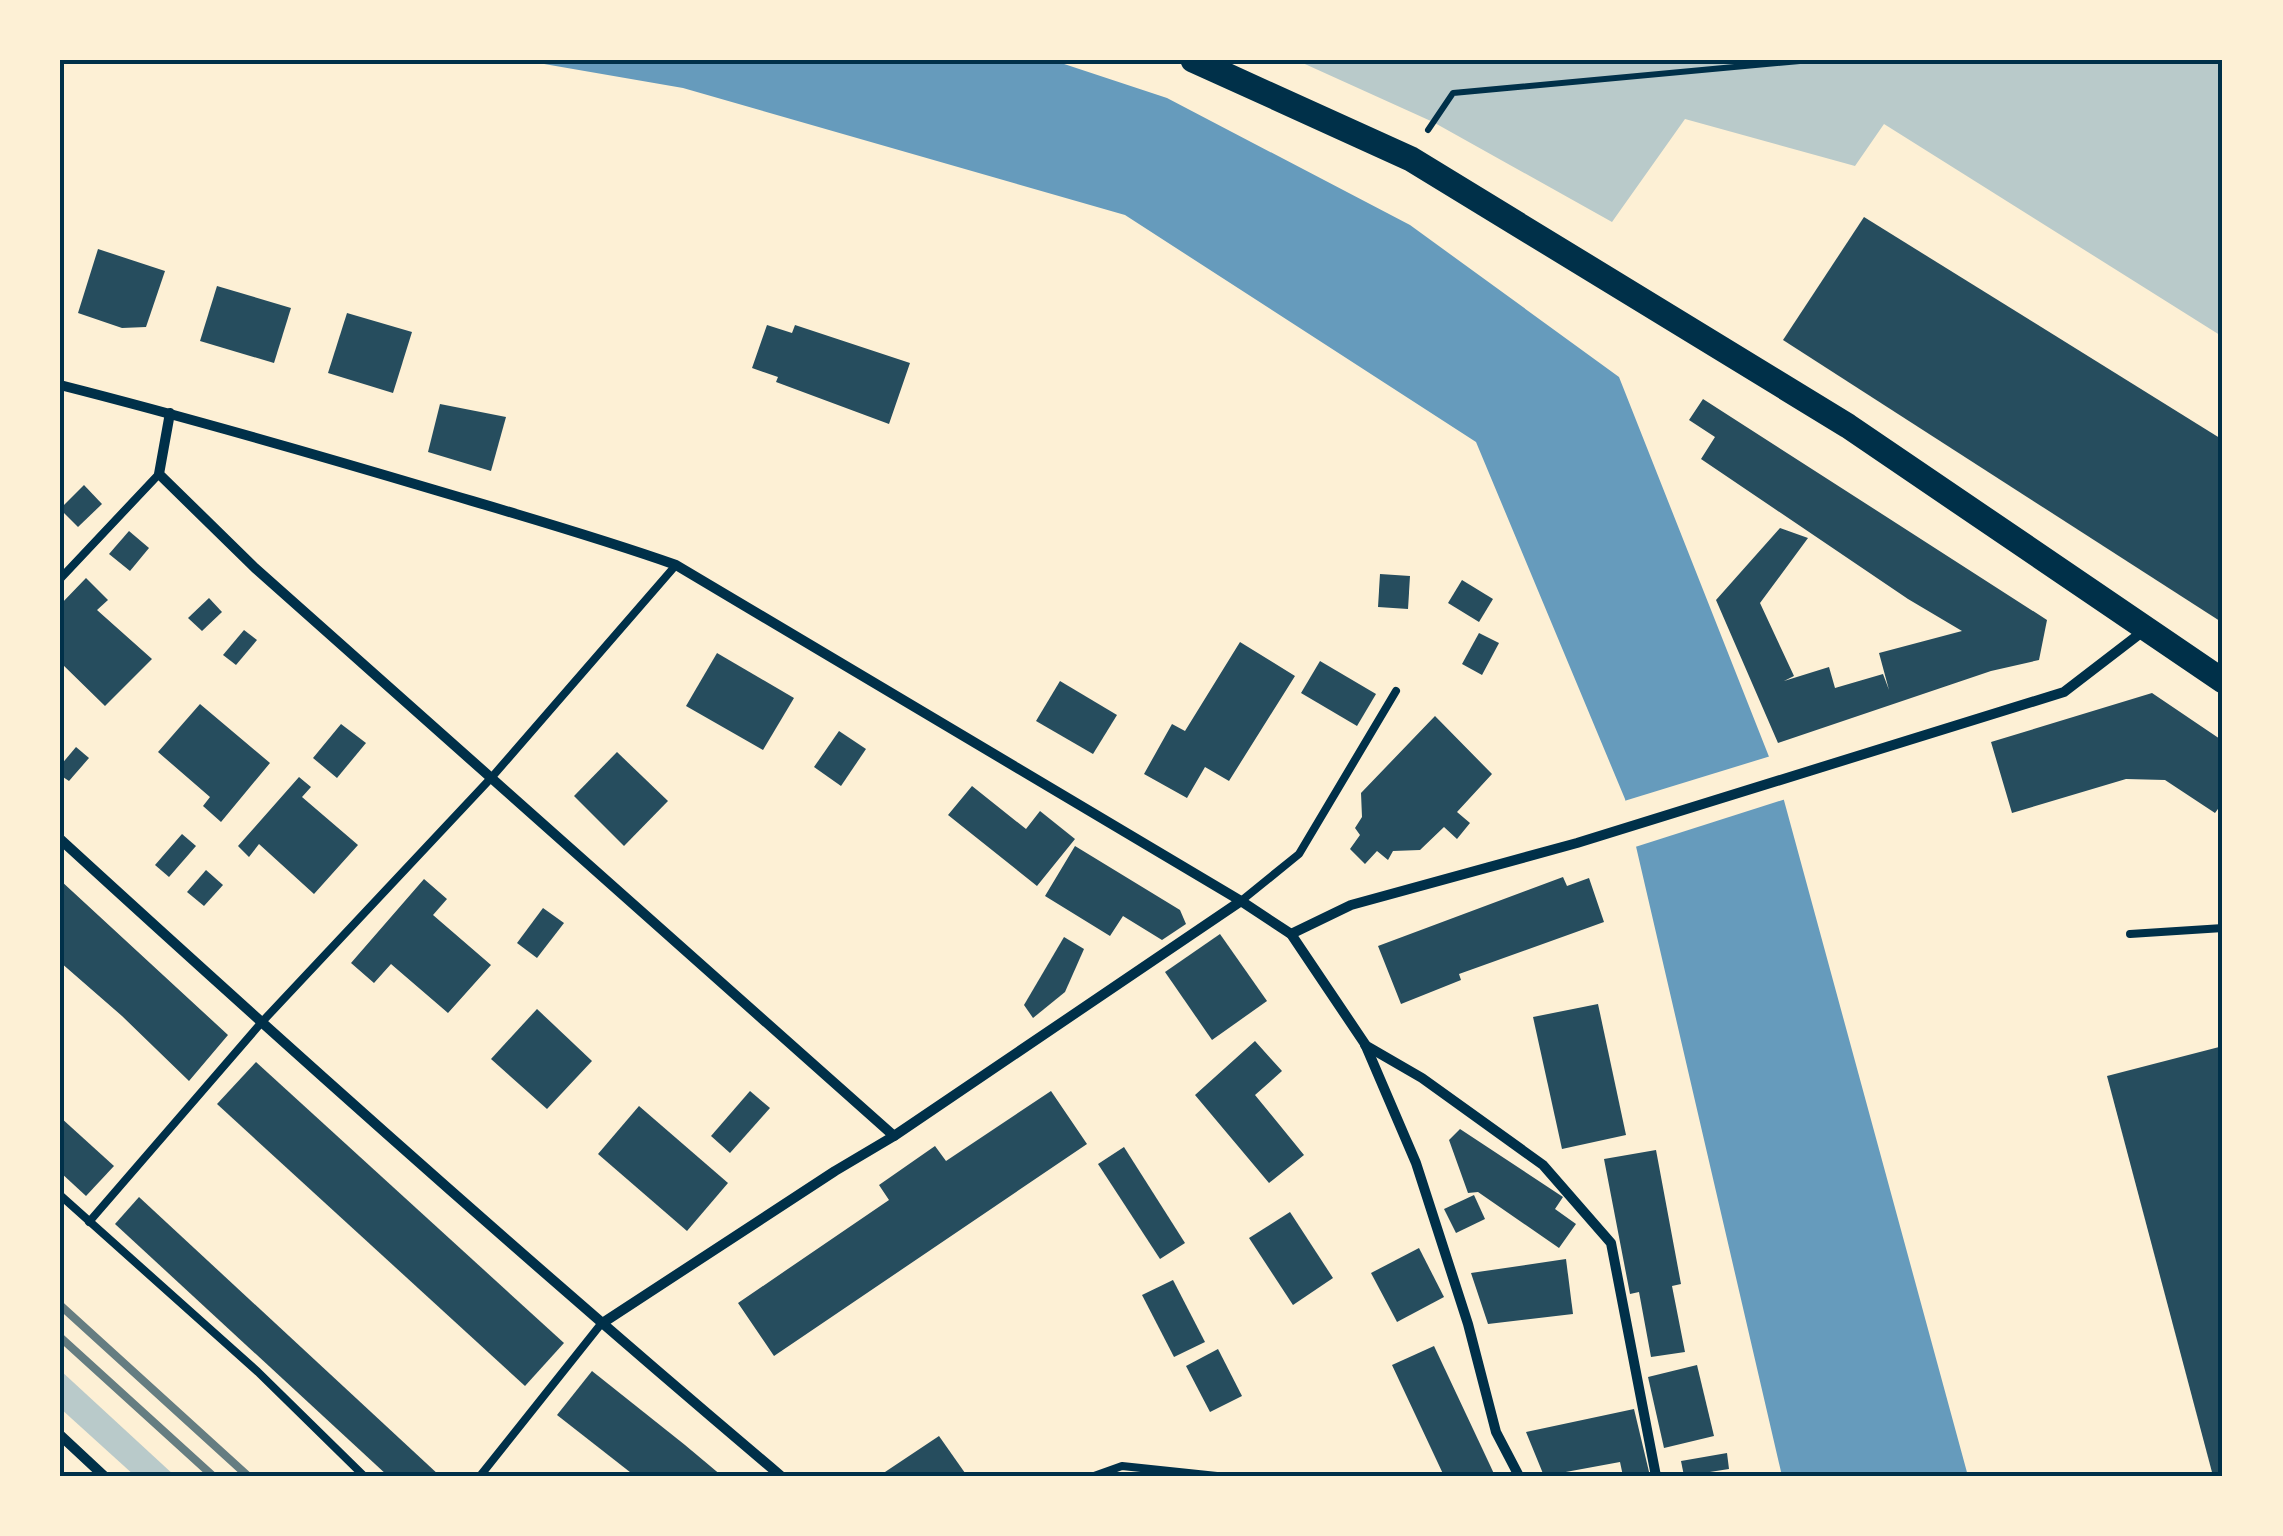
<svg xmlns="http://www.w3.org/2000/svg" width="2283" height="1536" font-family="'IBM Plex Sans',sans-serif">
<rect width="100%" height="100%" fill="#fdf0d5"/>
<g fill="#b9caca">
<path d="M1296,60H2223V337L1884,124L1855,166L1685,119L1612,222L1433,122Z"/>
<path d="M60,1370L175,1476H135L60,1408Z"/>
</g>
<path fill="#669bbc" d="M521,60H1052L1167,98L1410,225L1619,377L1779,782L1968,1476H1782L1625,799L1476,442L1125,215L683,88Z"/>
<path fill="#fdf0d5" d="M1774,755L1789,798L1632,848L1621,802Z"/>
<g fill="#264d5e">
<path d="M1864,217L2223,440V623L1783,340Z"/>
<path d="M98,249L165,271L146,327L122,328L78,313Z"/>
<path d="M217,286L291,308L274,363L200,341Z"/>
<path d="M347,313L412,332L393,393L328,373Z"/>
<path d="M767,325L792,333L795,325L910,363L889,424L776,382L778,377L752,368Z"/>
<path d="M1703,399L2047,620L2039,660L1991,671L1778,743L1716,600L1780,528L1808,538L1760,603L1794,676L1784,681L1829,667L1835,688L1883,674L1889,690L1879,653L1962,631L1908,599L1701,459L1715,437L1689,420Z"/>
<path d="M440,404L506,417L491,471L428,452Z"/>
<path d="M84,485L102,504L78,527L60,509Z"/>
<path d="M129,531L149,548L130,571L109,554Z"/>
<path d="M1380,574L1410,576L1408,609L1378,607Z"/>
<path d="M86,578L108,600L97,610L152,659L105,706L60,662V605Z"/>
<path d="M1462,580L1493,599L1479,622L1448,603Z"/>
<path d="M209,598L222,612L202,631L188,618Z"/>
<path d="M244,630L257,640L236,665L223,655Z"/>
<path d="M1479,633L1499,643L1482,675L1462,664Z"/>
<path d="M1240,642L1295,676L1229,781L1205,767L1187,798L1144,774L1172,724L1185,731Z"/>
<path d="M717,653L794,698L763,750L686,706Z"/>
<path d="M1320,661L1376,694L1357,726L1301,693Z"/>
<path d="M1060,681L1117,715L1093,754L1036,721Z"/>
<path d="M2152,693L2223,741V802L2215,813L2165,780L2126,779L2012,813L1991,742Z"/>
<path d="M200,704L270,763L221,822L203,806L210,797L158,752Z"/>
<path d="M1435,716L1492,774L1457,812L1470,823L1457,839L1444,827L1420,850L1393,851L1388,860L1377,851L1365,864L1350,849L1360,835L1355,828L1362,817L1361,793Z"/>
<path d="M341,724L366,743L337,778L313,758Z"/>
<path d="M839,731L866,749L841,786L814,767Z"/>
<path d="M76,747L89,758L69,781L60,775V766Z"/>
<path d="M617,752L668,801L624,846L574,796Z"/>
<path d="M299,777L311,787L302,797L358,845L314,894L259,844L249,857L238,846Z"/>
<path d="M972,786L1026,829L1040,811L1075,839L1037,886L948,815Z"/>
<path d="M182,834L196,846L169,877L155,865Z"/>
<path d="M1075,846L1180,910L1186,924L1162,940L1123,916L1110,936L1045,896Z"/>
<path d="M206,870L223,885L204,906L187,892Z"/>
<path d="M1563,877L1567,886L1589,878L1604,922L1459,974L1461,980L1401,1004L1378,946Z"/>
<path d="M424,879L447,899L433,915L491,965L448,1013L391,964L374,983L351,963Z"/>
<path d="M60,880L228,1035L189,1081L122,1016L60,962Z"/>
<path d="M543,908L564,923L537,958L517,943Z"/>
<path d="M1220,934L1267,1001L1212,1040L1165,972Z"/>
<path d="M1064,937L1084,949L1065,992L1033,1018L1024,1005Z"/>
<path d="M1598,1004L1626,1135L1562,1149L1533,1017Z"/>
<path d="M537,1009L592,1061L547,1109L491,1059Z"/>
<path d="M1255,1041L1282,1071L1255,1095L1304,1155L1269,1183L1195,1095Z"/>
<path d="M2223,1046V1476H2213L2107,1076Z"/>
<path d="M256,1062L564,1343L525,1386L217,1104Z"/>
<path d="M750,1091L770,1108L730,1153L711,1136Z"/>
<path d="M1051,1091L1087,1144L774,1356L738,1303L889,1200L879,1185L935,1146L946,1161Z"/>
<path d="M639,1106L728,1183L687,1231L598,1154Z"/>
<path d="M60,1117L114,1166L86,1196L60,1172Z"/>
<path d="M1460,1129L1563,1197L1555,1209L1576,1224L1559,1248L1478,1192L1468,1193L1449,1140Z"/>
<path d="M1124,1147L1185,1243L1160,1259L1098,1164Z"/>
<path d="M1656,1150L1681,1284L1672,1286L1685,1352L1651,1357L1639,1292L1630,1294L1604,1159Z"/>
<path d="M1474,1195L1485,1219L1456,1233L1444,1209Z"/>
<path d="M139,1197L440,1476H388L115,1224Z"/>
<path d="M1290,1212L1333,1278L1293,1305L1249,1238Z"/>
<path d="M1419,1248L1444,1297L1397,1322L1371,1273Z"/>
<path d="M1566,1259L1573,1314L1488,1324L1471,1273Z"/>
<path d="M1173,1280L1205,1342L1174,1357L1142,1295Z"/>
<path d="M1434,1346L1489,1463L1495,1476H1444L1392,1365Z"/>
<path d="M1218,1349L1242,1396L1210,1412L1186,1366Z"/>
<path d="M1697,1365L1714,1436L1664,1448L1648,1377Z"/>
<path d="M592,1371L685,1445L722,1476H635L557,1415Z"/>
<path d="M1634,1409L1650,1476H1623L1620,1462L1544,1476L1526,1432Z"/>
<path d="M939,1436L965,1473L960,1476H879Z"/>
<path d="M1727,1453L1729,1469L1684,1476L1681,1461Z"/>
</g>
<g fill="none" stroke-linecap="round" stroke-linejoin="round">
<path stroke="#003049" stroke-width="6" d="M1428,130L1453,93L1811,60"/>
<g stroke="#003049" stroke-width="8">
<path d="M60,579L159,474"/>
<path d="M1241,901L1299,854L1396,691"/>
<path d="M2130,934L2223,928"/>
<path d="M60,1195L258,1372L364,1476"/>
<path d="M89,1222L261,1023L492,777L676,565"/>
<path d="M480,1476L601,1324"/>
<path d="M1094,1476L1122,1466L1217,1476"/>
</g>
<g stroke="#003049" stroke-width="10">
<path d="M60,385C186,417 311,453 435,490C516,514 597,537 676,565L1241,901L1291,934L1365,1044L1416,1163L1468,1324L1496,1432L1519,1476"/>
<path d="M170,413L159,474L255,568L894,1136"/>
<path d="M60,839C297,1056 536,1269 781,1476"/>
<path d="M1291,934L1351,905L1577,843L2064,692L2146,629"/>
<path d="M1365,1045L1422,1078L1543,1165L1611,1243L1656,1476"/>
<path d="M601,1324L835,1171L894,1136L1241,901"/>
<path d="M60,1435L104,1476"/>
</g>
<path stroke="#003049" stroke-width="25" d="M1193,60L1411,159L1848,426L2223,681"/>
<g stroke="#657d81" stroke-width="8">
<path d="M60,1305L248,1476"/>
<path d="M60,1337L213,1476"/>
</g>
</g>
<rect width="2283" height="1536" fill="none" stroke="#fdf0d5" stroke-width="125"/>
<rect x="62" y="62" width="2158" height="1412" fill="none" stroke="#003049" stroke-width="4"/>
</svg>
